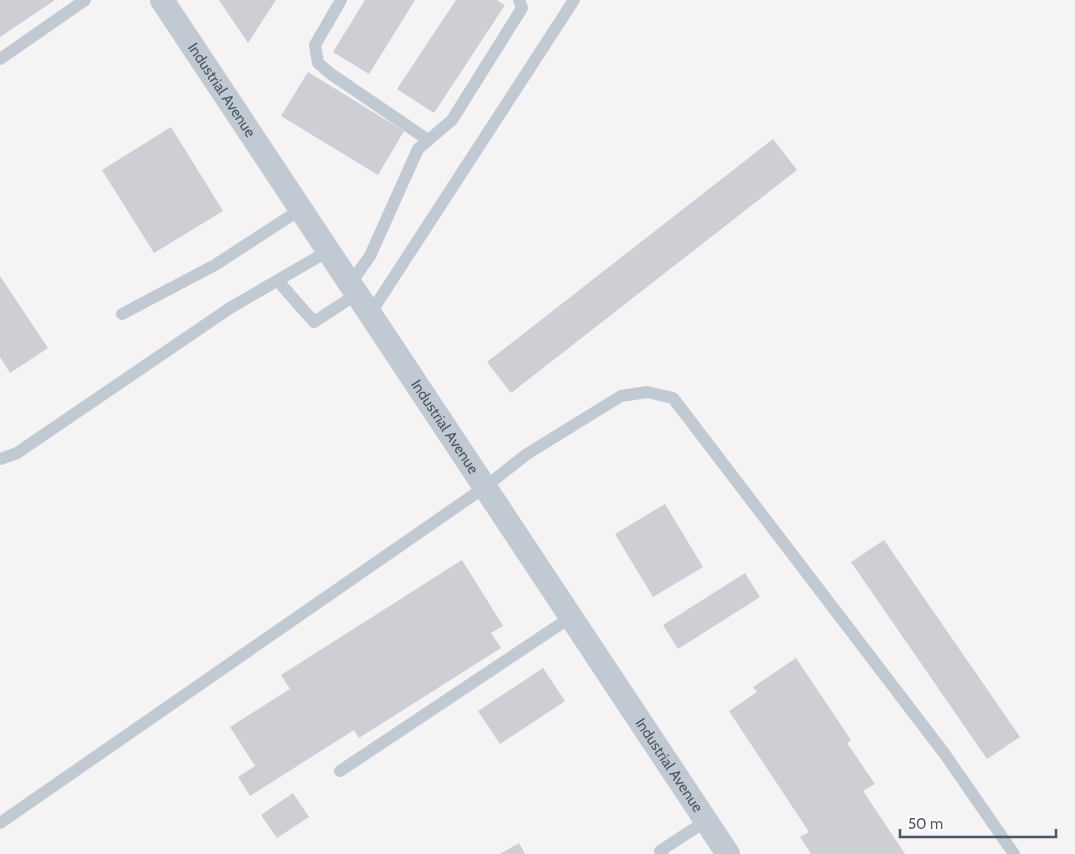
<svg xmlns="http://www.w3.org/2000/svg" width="1075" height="854" font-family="Cabin,sans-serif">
<rect width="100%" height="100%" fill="#f5f3f3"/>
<g fill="#cdcfd5">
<path d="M0,0H55L0,37Z"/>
<path d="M219,0H276L248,43Z"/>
<path d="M365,0H415L369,74L333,52Z"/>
<path d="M456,0H497L505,5L434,113L397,89Z"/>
<path d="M308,72L404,131L378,175L281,116Z"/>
<path d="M171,127L223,211L154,253L102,170Z"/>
<path d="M773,139L797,170L511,393L487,362Z"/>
<path d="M0,276L48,348L10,373L0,357Z"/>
<path d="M665,504L703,567L653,597L615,534Z"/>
<path d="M884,540L1020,737L987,759L851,562Z"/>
<path d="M462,560L503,626L491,633L501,648L359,738L354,730L250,796L238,777L255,766L230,727L290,689L281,675Z"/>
<path d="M745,573L760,597L678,649L663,625Z"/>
<path d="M796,658L851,740L847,743L875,784L863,791L905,854H811L800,837L809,832L729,711L757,692L753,687Z"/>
<path d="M543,668L565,701L500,744L478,711Z"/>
<path d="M293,793L309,817L277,838L261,815Z"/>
<path d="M519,843L525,854H500Z"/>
</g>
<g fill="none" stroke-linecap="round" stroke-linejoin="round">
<g stroke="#c1cad2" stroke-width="12">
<path d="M341,0L315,45L318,63L331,74L428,140"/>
<path d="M0,59L85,0"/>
<path d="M278,281L314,322L357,294"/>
<path d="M350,284L370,256L418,149L452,120L522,8L519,0"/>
<path d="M122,314L215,265L301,209"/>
<path d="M370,314L574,0"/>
<path d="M0,459L17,453L230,308L328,251"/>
<path d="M340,771L571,617"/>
<path d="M0,823L485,487L527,454L621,396L647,392L673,398L944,753L1014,854"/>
<path d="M662,854L660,851L706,821"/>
</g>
<path stroke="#c1cad2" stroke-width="24" id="s1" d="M162,0L728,854"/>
</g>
<g text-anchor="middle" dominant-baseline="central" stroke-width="5" stroke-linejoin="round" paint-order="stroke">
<g font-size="15" fill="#4a5661" stroke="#fff">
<text stroke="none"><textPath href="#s1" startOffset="108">Industrial Avenue</textPath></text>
<text stroke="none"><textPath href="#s1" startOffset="512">Industrial Avenue</textPath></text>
<text stroke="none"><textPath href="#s1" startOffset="918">Industrial Avenue</textPath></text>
</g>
</g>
<path d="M900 829v8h156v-8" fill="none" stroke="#4a5661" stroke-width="2.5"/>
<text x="908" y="829" font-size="15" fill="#4a5661" stroke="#ffffff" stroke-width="4" paint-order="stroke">50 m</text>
</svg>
